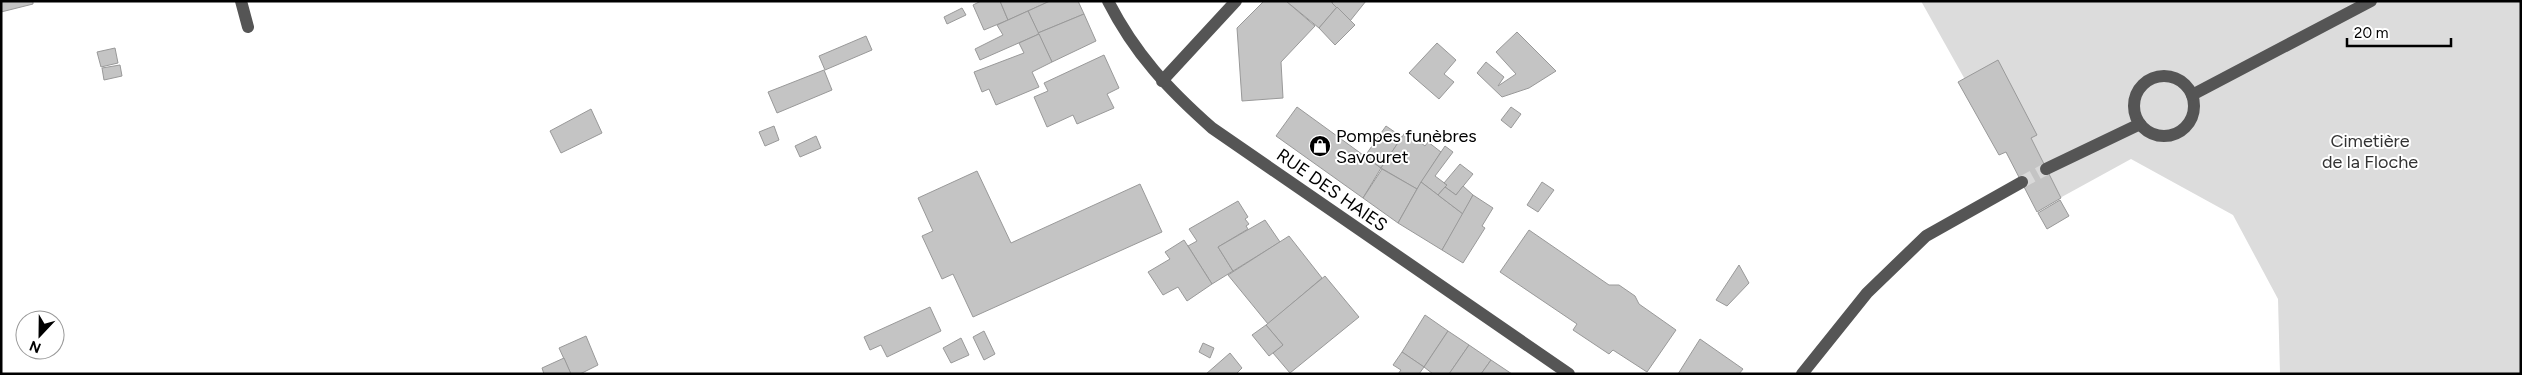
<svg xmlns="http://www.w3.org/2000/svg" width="2522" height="375" font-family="Figtree,sans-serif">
<rect width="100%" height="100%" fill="#fff"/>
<path fill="#dcdcdc" d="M1921,1H2521V374H2280L2278,299L2233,215L2131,159L2038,210Z"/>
<g fill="#c4c4c4" stroke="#999">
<path d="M1,1H33V4L1,12Z"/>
<path d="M981,1H1000L1008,20L984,30L973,5Z"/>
<path d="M1000,1H1050L1008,20Z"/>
<path d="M1050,1H1078L1084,14L1038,33L1028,11Z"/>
<path d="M1264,1H1286L1315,26L1281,62L1283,98L1242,101L1237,28Z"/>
<path d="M1286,1H1330L1337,7L1319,28Z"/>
<path d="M1334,1H1366L1350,21L1332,3Z"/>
<path d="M1337,7L1355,25L1335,45L1319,28Z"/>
<path d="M962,8L966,15L947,24L944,17Z"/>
<path d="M1028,11L1039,34L980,60L975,49L1003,35L997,25Z"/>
<path d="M1084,14L1096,41L1052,62L1038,33Z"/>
<path d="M1517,32L1556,71L1529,88L1502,97L1477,73L1486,62L1504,77L1498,86L1516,74L1496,52Z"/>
<path d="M1039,34L1052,62L1032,72L1039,87L996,105L989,89L982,92L974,72L1024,53L1019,43Z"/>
<path d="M866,36L872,50L825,70L819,56Z"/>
<path d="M1437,43L1456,60L1444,74L1454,82L1439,99L1409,73Z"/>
<path d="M115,48L118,63L101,67L97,52Z"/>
<path d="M1104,55L1119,88L1107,94L1114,108L1077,124L1073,115L1047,127L1034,97L1048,91L1044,83Z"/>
<path d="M1998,60L2037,135L2031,138L2061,198L2037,212L2006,152L1999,155L1958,82Z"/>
<path d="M120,65L122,76L104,80L102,68Z"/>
<path d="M824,70L832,90L777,113L768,92Z"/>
<path d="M1297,107L1381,168L1363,198L1276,136Z"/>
<path d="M1511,107L1521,114L1511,128L1501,120Z"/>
<path d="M591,109L602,133L561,153L550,131Z"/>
<path d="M774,126L779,140L765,146L759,132Z"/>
<path d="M1386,126L1402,137L1381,168L1365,156Z"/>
<path d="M1406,131L1425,146L1428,142L1441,152L1417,189L1381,168Z"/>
<path d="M816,136L821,148L800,157L795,146Z"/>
<path d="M1445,146L1453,152L1435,176L1447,185L1438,195L1421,182Z"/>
<path d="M1460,164L1473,174L1456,195L1445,187L1447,185L1444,183Z"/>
<path d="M1382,169L1417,189L1398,223L1363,198Z"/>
<path d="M977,171L1011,243L1140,184L1162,232L973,317L953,274L942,279L922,236L933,231L918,198Z"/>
<path d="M1421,182L1463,214L1442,250L1398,223Z"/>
<path d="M1542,182L1554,190L1538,212L1527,205Z"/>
<path d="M1463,186L1473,195L1463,214L1438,195L1445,187L1456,195Z"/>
<path d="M1473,195L1493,208L1482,226L1485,228L1463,263L1442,250Z"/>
<path d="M2060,200L2069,216L2047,229L2038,213Z"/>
<path d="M1238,201L1248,217L1245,219L1249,224L1246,226L1248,229L1218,247L1233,271L1212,284L1188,246L1197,241L1189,229Z"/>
<path d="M1265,220L1280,242L1233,271L1218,247Z"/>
<path d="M1529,230L1609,285H1619L1635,296L1639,304L1676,330L1647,372L1613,350L1609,354L1573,330L1577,324L1500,272Z"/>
<path d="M1289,236L1322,278L1268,324L1228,275Z"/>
<path d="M1184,240L1212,284L1187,301L1178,287L1163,295L1148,272L1170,259L1165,252Z"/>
<path d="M1739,265L1749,283L1727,306L1716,300Z"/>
<path d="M1325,276L1359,317L1290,373L1273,353L1283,345L1266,325Z"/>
<path d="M930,307L941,331L887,357L881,345L870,350L864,337Z"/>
<path d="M1425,315L1448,331L1424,367L1402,352Z"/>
<path d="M1266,325L1283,345L1269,356L1252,335Z"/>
<path d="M984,331L995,354L984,360L973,337Z"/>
<path d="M1448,331L1469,345L1449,374H1433L1424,367Z"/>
<path d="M586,336L598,365L580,374H571L559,348Z"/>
<path d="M961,338L969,355L951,363L943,348Z"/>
<path d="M1700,339L1743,369L1739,374H1678Z"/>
<path d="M1203,343L1214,348L1210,358L1199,352Z"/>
<path d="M1469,345L1491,360L1481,374H1449Z"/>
<path d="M1402,352L1424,367L1419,374H1398L1401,370L1393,365Z"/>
<path d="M1230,353L1242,368L1236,374H1206Z"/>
<path d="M564,358L571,374H544L542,368Z"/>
<path d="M1491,360L1512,374H1481Z"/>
</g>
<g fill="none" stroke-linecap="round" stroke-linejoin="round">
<path stroke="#d9d9d9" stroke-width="12" stroke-dasharray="12 6" stroke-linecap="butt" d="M2022,182L2046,169"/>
<g stroke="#555" stroke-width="12">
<path d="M241,1L248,27"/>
<path d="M1108,1C1135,54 1168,89 1212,128L1569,374"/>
<circle cx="2164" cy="106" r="30"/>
<path d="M1162,81L1236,1"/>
<path d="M2192,95L2371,1"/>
<path d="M2046,169L2140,124"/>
<path d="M1802,374L1867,293L1926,236L2022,182"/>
</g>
</g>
<defs>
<g id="shop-disc" transform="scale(1.125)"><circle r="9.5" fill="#000" stroke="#fff"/><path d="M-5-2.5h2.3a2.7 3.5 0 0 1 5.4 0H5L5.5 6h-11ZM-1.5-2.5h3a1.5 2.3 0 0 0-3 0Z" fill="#fff"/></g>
</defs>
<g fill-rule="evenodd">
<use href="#shop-disc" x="1320" y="146"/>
</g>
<g text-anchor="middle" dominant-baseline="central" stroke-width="4" stroke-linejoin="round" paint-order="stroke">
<g font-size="18" fill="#000" stroke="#fff" text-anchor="start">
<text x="1336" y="136">Pompes funèbres<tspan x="1336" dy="21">Savouret</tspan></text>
</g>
<g font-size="18" fill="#333" stroke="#fff">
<text x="2370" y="141">Cimetière<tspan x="2370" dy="21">de la Floche</tspan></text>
</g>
<g font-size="18" fill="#000" stroke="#fff">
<text transform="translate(1332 190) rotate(35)">RUE DES HAIES</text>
</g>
</g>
<rect width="2522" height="375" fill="none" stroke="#000000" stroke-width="5"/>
<g transform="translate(40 335) rotate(202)"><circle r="24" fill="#ffffff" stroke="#999999"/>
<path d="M0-4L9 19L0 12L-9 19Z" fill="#000000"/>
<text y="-8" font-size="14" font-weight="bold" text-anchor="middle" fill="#000000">N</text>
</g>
<path d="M2347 38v8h104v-8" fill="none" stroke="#000000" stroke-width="2.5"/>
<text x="2354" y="38" font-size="15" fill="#000000" stroke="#ffffff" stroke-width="4" paint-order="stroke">20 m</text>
</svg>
